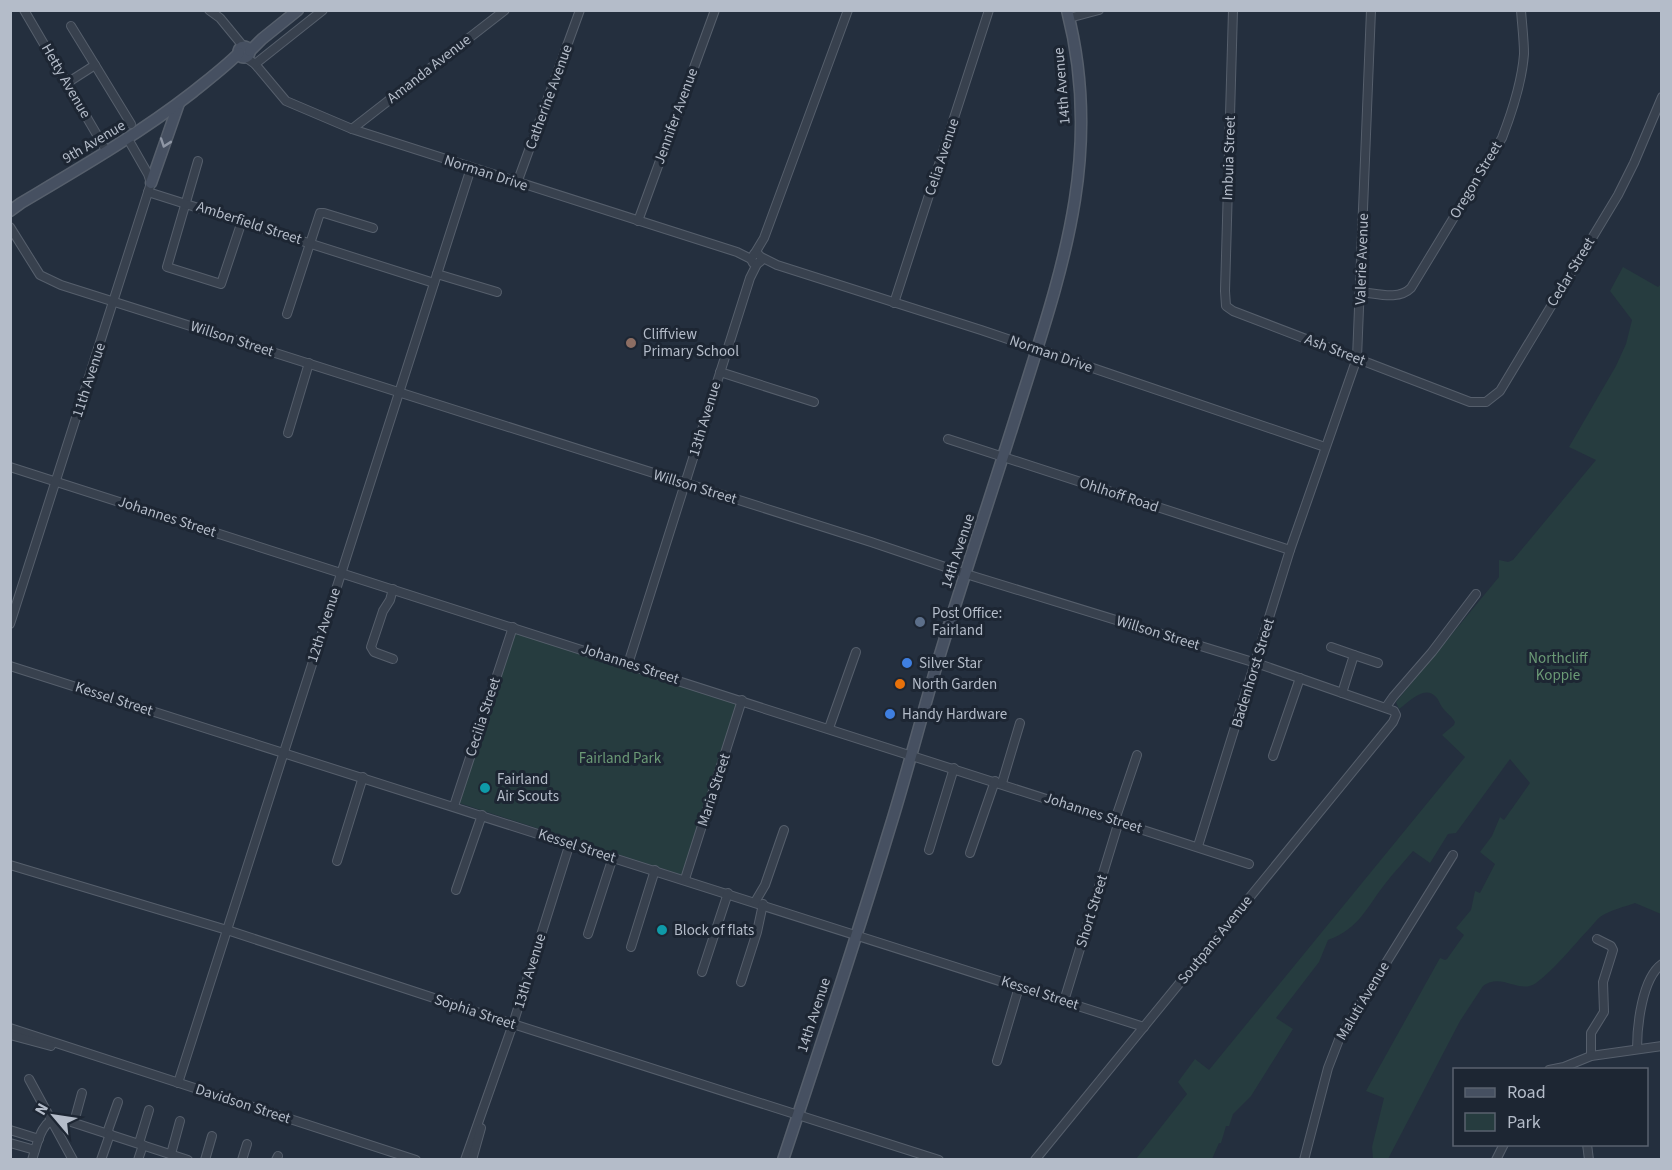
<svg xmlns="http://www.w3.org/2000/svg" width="1672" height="1170" font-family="'Source Sans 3',sans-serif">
<rect width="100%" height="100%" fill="#242f3e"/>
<g fill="#263c3f">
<path d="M1623,267L1658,287L1661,284V914L1635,903C1624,907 1610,910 1600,917C1596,920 1592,926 1588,930C1571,948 1555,969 1536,983C1519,995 1502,972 1483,986L1460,1021L1388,1159H1373L1372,1147L1384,1098L1366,1091L1440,958L1445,960L1447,959L1464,935L1456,928L1471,910L1475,891L1480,893L1495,864L1480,852L1492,836L1500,817L1504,820L1530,783L1510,759L1456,833L1448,834L1430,863L1413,851C1404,862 1394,872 1385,884C1366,908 1360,928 1328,940L1319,962L1276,1018L1293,1029L1251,1096L1233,1114L1229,1126H1226L1221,1143H1219L1212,1159H1136L1187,1094L1178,1082L1195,1059L1209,1070L1465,757L1442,735L1454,725L1455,722C1451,715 1446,713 1442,707C1440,704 1439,701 1437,698C1425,683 1409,702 1399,709L1396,702L1499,577V560L1508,562L1513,560L1596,460L1569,447L1616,366L1626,344L1632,320L1610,291Z"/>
<path d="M515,627L741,699L685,876L456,802Z"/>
</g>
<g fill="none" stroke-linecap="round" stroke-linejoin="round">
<g stroke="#565f6c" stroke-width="10">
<g id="street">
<path d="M24,10L107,152"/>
<path d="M209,10L220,18L243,46"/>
<path d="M1233,10L1225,291L1226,306L1233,311L1470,402H1486L1500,391L1618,195L1634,163L1662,97"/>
<path d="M1069,18L1099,10"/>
<path d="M245,57L255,64L286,101L352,129L737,252L751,259"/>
<path d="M255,64L323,10"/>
<path d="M95,65L131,124"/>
<path d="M67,83L95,65L71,26"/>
<path d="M352,129L505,10"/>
<path d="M198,161L167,267L221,284L242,221"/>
<path d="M517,183L580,10"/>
<path d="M148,192L434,283"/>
<path d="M638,221L715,10"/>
<path d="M10,227L40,275L61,285L871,542L966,574L1256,663L1394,711L1396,715L1393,722L1035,1160"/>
<path d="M755,253L764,238L848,10"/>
<path d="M761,257V261L757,264L753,263L751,259L754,254L757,253L761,257L777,265L981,330L1325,447"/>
<path d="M437,274L497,292"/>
<path d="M1360,292C1376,293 1398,301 1411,288L1502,138C1512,112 1522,82 1524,54C1524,40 1522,25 1521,10"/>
<path d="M894,303L989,10"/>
<path d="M287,314L320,213H324L373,228"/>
<path d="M720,372L814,402"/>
<path d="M288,433L309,363"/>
<path d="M948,439L1290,550"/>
<path d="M10,467L1249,864"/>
<path d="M10,624L151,183L148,174L128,139"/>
<path d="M1331,647L1354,655"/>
<path d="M393,659L374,652L371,647L383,611L390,600L393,589"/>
<path d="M628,664L750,278L757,264"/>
<path d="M10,666L1144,1027"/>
<path d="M1342,693L1354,655L1378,663"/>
<path d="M1386,707L1393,697L1432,652L1476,594"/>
<path d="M829,728L856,652"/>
<path d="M1273,756L1300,678"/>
<path d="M1002,783L1020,723"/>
<path d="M454,806L513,627"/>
<path d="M1115,820L1137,755"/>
<path d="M1198,846L1290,550L1357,358L1371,10"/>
<path d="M929,850L954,768"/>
<path d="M970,853L995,781"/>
<path d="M337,861L363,777"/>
<path d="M10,865L227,930L513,1024L939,1160"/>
<path d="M685,879L742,700"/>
<path d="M456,890L482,815"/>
<path d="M755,902L765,885L784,830"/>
<path d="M588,934L613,857"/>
<path d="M631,947L655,870"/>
<path d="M702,972L728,893"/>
<path d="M741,982L757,932L763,904"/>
<path d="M1064,1001L1119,821"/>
<path d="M10,1028L416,1160"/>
<path d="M10,1035L51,1046"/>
<path d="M1637,1049C1637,1026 1642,978 1662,964"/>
<path d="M1591,1056V1033L1604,1012L1603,982L1613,950L1611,946L1597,939"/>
<path d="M997,1061L1019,987"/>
<path d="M1549,1070L1564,1067L1591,1056L1662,1046"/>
<path d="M29,1079L73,1160"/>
<path d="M178,1083L471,168"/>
<path d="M74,1122L82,1093"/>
<path d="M10,1130L39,1139"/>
<path d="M107,1133L118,1102"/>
<path d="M10,1143L35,1150"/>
<path d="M139,1143L149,1110"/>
<path d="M1587,1144L1589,1160"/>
<path d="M171,1154L180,1121"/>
<path d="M32,1160C37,1145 41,1119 59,1118L188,1160"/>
<path d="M101,1160L110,1134"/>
<path d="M138,1160L143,1145"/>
<path d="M205,1160L212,1136"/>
<path d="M242,1160L247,1144"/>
<path d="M276,1160L278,1156"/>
<path d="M465,1160L513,1024L570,843"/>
<path d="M472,1160L481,1128"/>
<path d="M1304,1160L1328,1068L1340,1037L1453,855"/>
<path d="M1496,1160L1504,1144"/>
</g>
</g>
<g stroke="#565f6c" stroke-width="13">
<g id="secondary">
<circle cx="244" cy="52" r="5.5"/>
<path d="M250,51L262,39L298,10"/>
<path d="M151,183L179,103"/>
<path d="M10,211L21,203C80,168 139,134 193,92C209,79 225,67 239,53"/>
<path d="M783,1160C819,1051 855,943 888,834C906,777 921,718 938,661C964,575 993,489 1020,403C1062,270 1104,153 1067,10"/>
</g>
</g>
<use href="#street" stroke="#38414e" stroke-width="8"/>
<use href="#secondary" stroke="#465061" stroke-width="10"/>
</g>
<defs><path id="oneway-chevron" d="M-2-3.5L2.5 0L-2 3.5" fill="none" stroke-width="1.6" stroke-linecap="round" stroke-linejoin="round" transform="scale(1.5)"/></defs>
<use stroke="#8e96a5" href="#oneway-chevron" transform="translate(165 143) rotate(109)"/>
<circle fill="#8d6e63" stroke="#1d2633" stroke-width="2" cx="631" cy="343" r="6"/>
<circle fill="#5c6f8a" stroke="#1d2633" stroke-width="2" cx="920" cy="622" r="6"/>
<g fill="#3f7fe0" stroke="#1d2633" stroke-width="2">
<circle cx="907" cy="663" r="6"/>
<circle cx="890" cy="714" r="6"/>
</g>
<circle fill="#e8710a" stroke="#1d2633" stroke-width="2" cx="900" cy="684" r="6"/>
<g fill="#0f9aa8" stroke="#1d2633" stroke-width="2">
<circle cx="485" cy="788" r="6"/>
<circle cx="662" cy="930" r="6"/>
</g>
<g text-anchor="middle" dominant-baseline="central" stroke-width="6" stroke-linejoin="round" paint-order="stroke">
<g font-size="15" fill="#b4bcc9" stroke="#1d2633">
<text transform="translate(429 69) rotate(-38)">Amanda Avenue</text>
<text transform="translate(66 81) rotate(60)">Hetty Avenue</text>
<text transform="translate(1062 86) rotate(-95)">14th Avenue</text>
<text transform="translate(549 97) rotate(-70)">Catherine Avenue</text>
<text transform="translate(676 116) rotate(-70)">Jennifer Avenue</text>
<text transform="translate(94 142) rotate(-31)">9th Avenue</text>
<text transform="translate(942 157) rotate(-72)">Celia Avenue</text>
<text transform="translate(1229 158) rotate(-88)">Imbuia Street</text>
<text transform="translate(486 173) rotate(18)">Norman Drive</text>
<text transform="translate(1476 180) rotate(-59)">Oregon Street</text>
<text transform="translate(249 223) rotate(18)">Amberfield Street</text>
<text transform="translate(1362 259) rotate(-88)">Valerie Avenue</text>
<text transform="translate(1571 272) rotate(-59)">Cedar Street</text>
<text transform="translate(232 339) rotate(18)">Willson Street</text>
<text transform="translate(1335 350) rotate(21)">Ash Street</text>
<text transform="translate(1051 354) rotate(19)">Norman Drive</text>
<text transform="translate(89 380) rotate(-72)">11th Avenue</text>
<text transform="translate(705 419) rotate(-73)">13th Avenue</text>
<text transform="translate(695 487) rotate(17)">Willson Street</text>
<text transform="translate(1119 495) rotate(18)">Ohlhoff Road</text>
<text transform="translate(167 517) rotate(18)">Johannes Street</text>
<text transform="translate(958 551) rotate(-72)">14th Avenue</text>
<text transform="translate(324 625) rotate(-72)">12th Avenue</text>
<text transform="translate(1158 633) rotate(17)">Willson Street</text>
<text transform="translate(630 664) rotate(18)">Johannes Street</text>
<text transform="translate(1253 673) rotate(-73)">Badenhorst Street</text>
<text transform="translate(114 699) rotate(18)">Kessel Street</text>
<text transform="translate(483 717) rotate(-72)">Cecilia Street</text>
<text transform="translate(714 790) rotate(-72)">Maria Street</text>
<text transform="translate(1093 813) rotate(18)">Johannes Street</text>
<text transform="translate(577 846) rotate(18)">Kessel Street</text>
<text transform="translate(1092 911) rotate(-73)">Short Street</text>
<text transform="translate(1215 940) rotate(-51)">Soutpans Avenue</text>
<text transform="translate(530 971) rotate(-73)">13th Avenue</text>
<text transform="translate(1040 993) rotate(18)">Kessel Street</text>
<text transform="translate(1363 1001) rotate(-59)">Maluti Avenue</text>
<text transform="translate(475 1012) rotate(18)">Sophia Street</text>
<text transform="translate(814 1015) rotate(-72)">14th Avenue</text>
<text transform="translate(243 1104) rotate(18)">Davidson Street</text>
</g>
<g font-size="15" fill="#b4bcc9" stroke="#1d2633" text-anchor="start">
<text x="643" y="334">Cliffview<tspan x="643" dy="17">Primary School</tspan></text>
<text x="932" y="613">Post Office:<tspan x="932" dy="17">Fairland</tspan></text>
<text x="919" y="663">Silver Star</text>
<text x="912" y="684">North Garden</text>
<text x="902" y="714">Handy Hardware</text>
<text x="497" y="779">Fairland<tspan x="497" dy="17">Air Scouts</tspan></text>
<text x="674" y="930">Block of flats</text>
</g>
<g font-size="15" fill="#6b9a76" stroke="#1d2633">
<text x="1558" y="658">Northcliff<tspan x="1558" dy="17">Koppie</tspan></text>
<text x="620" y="758">Fairland Park</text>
</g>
</g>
<rect width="1672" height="1170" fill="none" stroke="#b4bcc9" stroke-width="24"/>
<rect x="1453" y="1068" width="195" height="78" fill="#1d2633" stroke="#59626f" stroke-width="1.5"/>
<rect x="1465" y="1088" width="30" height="9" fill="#465061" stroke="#59626f" stroke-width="1.5"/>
<text x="1507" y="1098" font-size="18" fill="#b4bcc9">Road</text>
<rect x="1465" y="1113" width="30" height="18" fill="#263c3f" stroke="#59626f" stroke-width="1.5"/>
<text x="1507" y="1128" font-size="18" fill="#b4bcc9">Park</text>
<g transform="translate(54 1116) rotate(299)" stroke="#1d2633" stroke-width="4.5" paint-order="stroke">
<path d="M0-4.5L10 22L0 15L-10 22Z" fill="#b4bcc9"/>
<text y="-9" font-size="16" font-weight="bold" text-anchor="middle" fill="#b4bcc9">N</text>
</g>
</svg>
